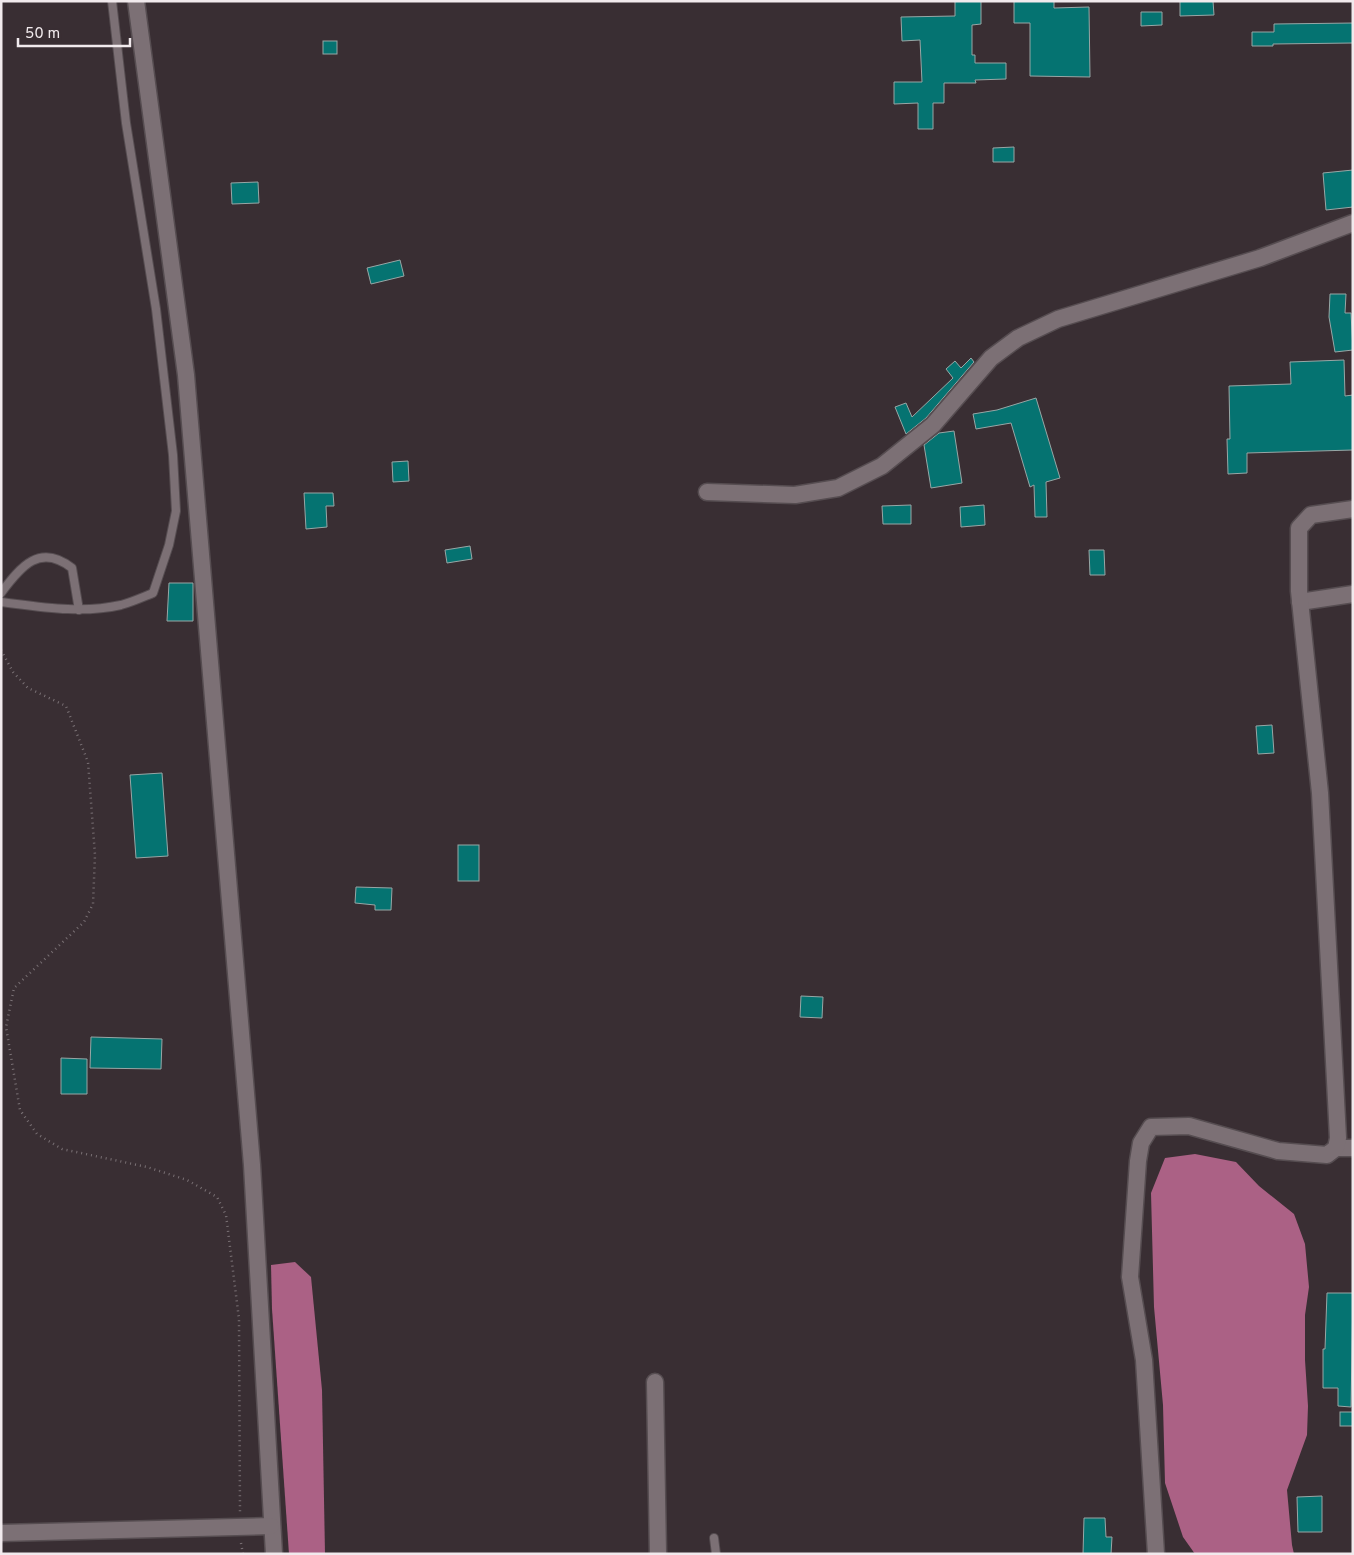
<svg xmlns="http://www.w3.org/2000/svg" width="1354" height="1555" font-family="Overpass,sans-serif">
<rect width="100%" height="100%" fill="#392e33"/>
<g fill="#ab6185">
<path d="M1195,1154L1236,1162L1259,1186L1294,1214L1305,1244L1309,1287L1305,1315V1360L1308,1406L1307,1435L1287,1490L1292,1545L1294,1554H1195L1183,1537L1165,1483L1163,1405L1154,1307L1151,1193L1165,1158Z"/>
<path d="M295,1262L311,1277L322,1390L325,1554H289L272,1309L271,1265Z"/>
</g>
<g fill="#057371" stroke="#98a7a6">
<path d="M955,1H981V24L972,25V55H975V63H1006V79L975,80L976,83H944V103H933V129H918V103L894,104V82H922L920,40L902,41L901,17L955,16Z"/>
<path d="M1014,1H1054V8L1089,7L1090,77L1030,76V23H1014Z"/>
<path d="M1180,1H1213L1214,15L1180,16Z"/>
<path d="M1141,12H1162V25L1141,26Z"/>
<path d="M1353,23V43L1273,44V46H1252V32H1274V24Z"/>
<rect x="323" y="41" width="14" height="13"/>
<path d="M1014,147V162H993V148Z"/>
<path d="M1353,170V207L1326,210L1323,173Z"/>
<path d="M258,182L259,203L232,204L231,183Z"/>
<path d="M400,260L404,276L371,284L367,268Z"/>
<path d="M1330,294H1346L1345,313H1351L1353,350L1335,352L1329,317Z"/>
<path d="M971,358L974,362L926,418L906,434L895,407L906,403L912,417L953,378L946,369L955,361L961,368Z"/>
<path d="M1344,360L1345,396L1353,395V450L1247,453V473L1228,474L1227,439H1230L1229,386L1291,384L1290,362Z"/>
<path d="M1036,398L1060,478L1046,482L1047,517H1035L1034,485L1030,487L1011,423L976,429L973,414L997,410Z"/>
<path d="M954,431L962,483L931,488L924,445L939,433Z"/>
<path d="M408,461L409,481L393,482L392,462Z"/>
<path d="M304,493H333L334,506H326L327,527L306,529Z"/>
<path d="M911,505V524H883L882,506Z"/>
<path d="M984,505L985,525L961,527L960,507Z"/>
<path d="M470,546L472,559L447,563L445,550Z"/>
<path d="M1089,550H1104L1105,575H1090Z"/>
<path d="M169,583H193V621H167Z"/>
<path d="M1272,725L1274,753L1258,754L1256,726Z"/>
<path d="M162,773L168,856L136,858L130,775Z"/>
<rect x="458" y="845" width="21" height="36"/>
<path d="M356,887L392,888L391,910H375V905L355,903Z"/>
<path d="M801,996L823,997L822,1018L800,1017Z"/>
<path d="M91,1037L162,1039L161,1069L90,1068Z"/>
<path d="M61,1058L87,1059V1094H61Z"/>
<path d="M1327,1293H1353L1351,1407L1338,1406V1388H1323V1349H1325Z"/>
<rect x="1340" y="1412" width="13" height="14"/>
<path d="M1322,1496V1532H1298L1297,1497Z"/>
<path d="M1084,1518H1105L1106,1537H1112L1111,1554H1083Z"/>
</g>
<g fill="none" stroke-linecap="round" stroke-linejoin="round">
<g stroke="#564d51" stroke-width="10">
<g id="service">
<path d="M1,593C21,566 40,543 72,568L79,610"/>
<path d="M1,602C41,607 81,614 121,605C132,602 143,597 153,593L169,545L176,511L173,455L156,309L126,123L112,1"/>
<path d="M714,1538L716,1554"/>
</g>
</g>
<g stroke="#564d51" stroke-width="19">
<g id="minor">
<path d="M136,1L186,375L252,1165L274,1554"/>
<path d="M707,492L795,495L838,488L882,466L933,425L991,358L1018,338L1058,319L1260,258L1353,223"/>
<path d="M1300,602L1353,594"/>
<path d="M1336,1148H1353"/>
<path d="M655,1382L658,1554"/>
<path d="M1,1533L271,1526"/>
<path d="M1156,1554L1144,1360L1130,1277L1138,1161L1141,1143L1151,1127L1189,1126L1278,1151L1327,1155L1336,1148L1338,1138L1320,793L1299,591V528L1311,515L1353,509"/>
</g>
</g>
<g stroke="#7a7175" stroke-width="2.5" stroke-dasharray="1 4" stroke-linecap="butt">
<path d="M1,650L13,672L28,688L66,706L88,762L95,855L93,904L84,922L14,988L6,1027L20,1110L37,1134L62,1149L147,1167L187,1180L217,1197L226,1215L239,1319L240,1512"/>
<path d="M241,1543L243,1554"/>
</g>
<use href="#service" stroke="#7c7075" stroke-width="8"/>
<use href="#minor" stroke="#7c7075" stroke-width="16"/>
</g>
<rect width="1354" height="1555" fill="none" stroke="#f1eaed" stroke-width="5"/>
<path d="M18 38v8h112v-8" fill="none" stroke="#f1eaed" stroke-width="2.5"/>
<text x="25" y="38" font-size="15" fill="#f1eaed" stroke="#392e33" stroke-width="4" paint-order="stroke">50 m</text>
</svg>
